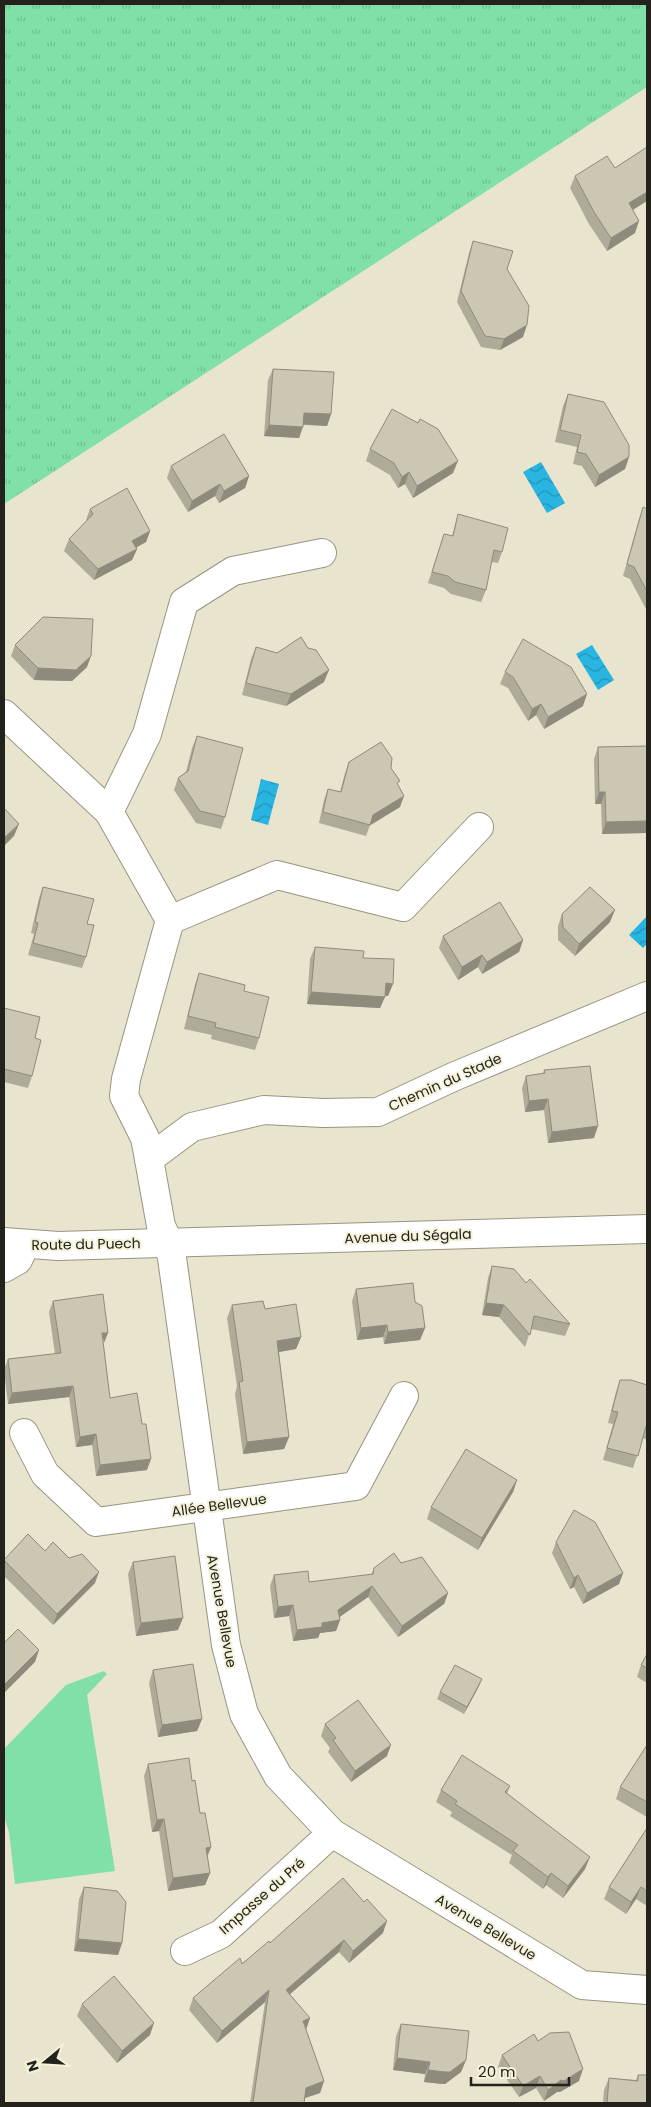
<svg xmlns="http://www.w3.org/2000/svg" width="651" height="2107" font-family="Poppins,sans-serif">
<defs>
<pattern id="grass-tufts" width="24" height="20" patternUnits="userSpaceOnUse" patternTransform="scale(1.25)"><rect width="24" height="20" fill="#80e0a6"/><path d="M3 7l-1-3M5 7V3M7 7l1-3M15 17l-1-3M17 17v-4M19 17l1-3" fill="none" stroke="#6ec08e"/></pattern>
<pattern id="water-waves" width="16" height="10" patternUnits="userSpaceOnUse" patternTransform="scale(1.25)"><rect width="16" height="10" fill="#28b5e2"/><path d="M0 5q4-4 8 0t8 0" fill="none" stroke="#2293b6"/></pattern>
</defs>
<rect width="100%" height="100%" fill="#e8e4ce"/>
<path fill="url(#grass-tufts)" d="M4,4H647V87L4,504Z"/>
<path fill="#80e0a6" d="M104,1671L107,1674L87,1695L115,1871L15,1884L9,1832L4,1816V1749L66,1685Z"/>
<g fill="url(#water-waves)">
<path d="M541,462L565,503L547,513L523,472Z"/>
<path d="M592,645L614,680L598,690L576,654Z"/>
<path d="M261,779L279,784L268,825L251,820Z"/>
<path d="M647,916V944L643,948L629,935Z"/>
</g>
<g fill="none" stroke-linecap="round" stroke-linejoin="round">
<g stroke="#989480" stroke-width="30">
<g id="street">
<path d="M4,714L109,812"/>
<path d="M170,920L109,812L147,734L184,602L233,571L322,553"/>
<path d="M647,996L453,1077L378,1112L323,1113L264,1110L192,1127L149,1159L161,1226L168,1241L172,1258L226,1645L244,1714L278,1776L332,1833L582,1985L647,1990"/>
<path d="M149,1159L145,1138L124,1096L126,1079L170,920L277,875L403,907L479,827"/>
<path d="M4,1268L18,1260L25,1245"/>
<path d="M24,1433L45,1474L96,1522L356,1486L404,1396"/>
<path d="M185,1951L221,1934L332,1833"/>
</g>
</g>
<g stroke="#989480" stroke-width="30">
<path id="secondary" d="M4,1242L58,1246L647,1229"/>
</g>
<use href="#street" stroke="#fff" stroke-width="28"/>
<use href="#secondary" stroke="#fff" stroke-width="28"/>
</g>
<g fill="#afab99">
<path d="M647,147V201L633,210L635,233L607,251L589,224L570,188L575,176L615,168Z"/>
<path d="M473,241L507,269L523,337L500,350L481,347L457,302L469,253Z"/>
<path d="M273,369L331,414L327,426L303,425L299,438L264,436L268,380Z"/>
<path d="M568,394L629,457L625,469L595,487L582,466L573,464L577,447L555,442L563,406Z"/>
<path d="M370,449L453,473L413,498L405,484L398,488L390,475L366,461Z"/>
<path d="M171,466L249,476L245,488L219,503L215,496L188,512L167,478Z"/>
<path d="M643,507L647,509V611L630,579L623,576L639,519Z"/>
<path d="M90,509L150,531L146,542L136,548L137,549L132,560L94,580L64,551L69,539L87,521L86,520Z"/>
<path d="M458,514L502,552L498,563L491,562L486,590L481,602L451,594L444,588L428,583L444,534L452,536Z"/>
<path d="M15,645L87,667L72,681L34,680L11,656Z"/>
<path d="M256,647L324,682L286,706L242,695L251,659Z"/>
<path d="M505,672L583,706L544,729L536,715L528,721L508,688L500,684Z"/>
<path d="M197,736L225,817L221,829L196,823L174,790L178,778L186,772L192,748Z"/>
<path d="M647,746V828L646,833L602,834L601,804H595L594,759L598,747Z"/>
<path d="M349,762L391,768L398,786L400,807L370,825L366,836L319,823L324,800L328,789L340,792L345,773Z"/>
<path d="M43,887L87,924L86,957L82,968L28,955L34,934L31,933L39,898Z"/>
<path d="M562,914L610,922L575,956L558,940V926Z"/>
<path d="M443,936L523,940L519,952L482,974L478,967L458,980L439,948Z"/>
<path d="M315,947L363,958L388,996L385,995L380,1008L307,1004L310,959Z"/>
<path d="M199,973L244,991L259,1038L255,1050L211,1039L212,1035L184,1029L195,985Z"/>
<path d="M4,1008L35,1038L32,1076L28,1088L4,1082Z"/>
<path d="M544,1070L594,1138L548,1143L544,1110L525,1112L522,1088L526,1076L543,1074Z"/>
<path d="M492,1266L526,1283L570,1324L565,1336L531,1329L525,1347L499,1317L482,1315L488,1278Z"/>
<path d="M356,1289L415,1302L425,1328L420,1340L384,1344L383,1337L357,1340L352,1301Z"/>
<path d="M53,1301L103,1343L110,1398L147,1470L96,1476L92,1445L76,1447L69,1397L8,1404L4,1370L8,1359L55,1354L49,1312Z"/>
<path d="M232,1305L301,1337L296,1349L279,1352L289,1437L284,1449L243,1454L235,1394L237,1386L227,1318Z"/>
<path d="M620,1380L647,1385V1440L643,1438L633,1468L603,1460L613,1424L608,1423L616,1392Z"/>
<path d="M517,1480L513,1492L478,1550L427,1519L431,1507Z"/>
<path d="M556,1542L623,1573L619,1584L583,1604L574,1587L570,1589L552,1553Z"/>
<path d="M69,1558L95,1583L53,1625L4,1576V1560Z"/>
<path d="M133,1562L178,1630L136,1636L128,1574Z"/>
<path d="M401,1563L448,1593L444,1604L398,1637L368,1597L339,1617L340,1620L336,1631L320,1633L318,1638L293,1641L289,1616L274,1618L270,1586L274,1575L309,1582L371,1575L374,1568Z"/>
<path d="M647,1654V1683L637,1677L641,1665Z"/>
<path d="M153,1670L202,1719L197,1731L158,1737L149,1683Z"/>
<path d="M479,1686L464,1714L437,1699L440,1692Z"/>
<path d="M325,1724L387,1756L351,1782L328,1752L330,1748L321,1736Z"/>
<path d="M647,1745V1817L616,1799L620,1787Z"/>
<path d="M148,1764L192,1781L200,1813L211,1847L207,1856L210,1873L205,1885L168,1891L159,1831L152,1832L144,1776Z"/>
<path d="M510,1786L507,1794L585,1869L563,1898L546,1885L543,1889L509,1863L512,1855L450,1816L452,1812L436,1802L441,1790Z"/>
<path d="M647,1828V1906L636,1899L626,1914L604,1899L609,1887Z"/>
<path d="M84,1887L122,1943L118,1955L74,1951L79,1899Z"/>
<path d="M383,1933L349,1963L339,1952L290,1994L306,2030L324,2081L320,2093L305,2098L304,2103H250L265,2002L217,2043L189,2010L193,1998L270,1943Z"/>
<path d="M82,2004L150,2035L117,2063L77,2016Z"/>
<path d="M401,2024L466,2060L461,2072L445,2084H441L424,2082L425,2074L393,2070L396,2036Z"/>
<path d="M538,2041L579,2081L560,2092H557L544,2101L536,2088L519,2097L498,2067L502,2055Z"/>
<path d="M638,2075L647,2103H603L604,2090L609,2078L636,2080Z"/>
</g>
<g fill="#8e8b7d">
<path d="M647,192V201L624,215L629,203Z"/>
<path d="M639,221L635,233L607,251L611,238Z"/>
<path d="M527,325L523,337L500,350L504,339Z"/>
<path d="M304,413L331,414L327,426L300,424Z"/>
<path d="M269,425L303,427L299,438L264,436Z"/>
<path d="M629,457L625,469L595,487L599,475Z"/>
<path d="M458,461L453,473L413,498L417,486Z"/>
<path d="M409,472L405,484L398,488L402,477Z"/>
<path d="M249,476L245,488L219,503L224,491Z"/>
<path d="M220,484L215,496L188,512L192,501Z"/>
<path d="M150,531L146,542L127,552L132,541Z"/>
<path d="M137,549L132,560L94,580L98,569Z"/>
<path d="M91,656L87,667L72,681L34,680L38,668Z"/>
<path d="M329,670L324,682L286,706L291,694Z"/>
<path d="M587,694L583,706L544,729L548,717Z"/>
<path d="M541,704L536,715L528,721L532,709Z"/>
<path d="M599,792H605L601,804H595Z"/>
<path d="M404,796L400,807L369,826L373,815Z"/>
<path d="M647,821V828L646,833L602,834L606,822Z"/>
<path d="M19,824L14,836L4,846V838Z"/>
<path d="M615,910L610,922L575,956L579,944Z"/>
<path d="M523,940L519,952L482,974L487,962Z"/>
<path d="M482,955L478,967L458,980L462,967Z"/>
<path d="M386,983L393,984L388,996L381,995Z"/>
<path d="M311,992L385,997L380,1008L307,1004Z"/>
<path d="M548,1099L544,1110L525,1112L529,1101Z"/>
<path d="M598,1126L594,1138L548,1143L552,1132Z"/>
<path d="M486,1303L504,1305L499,1317L482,1315Z"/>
<path d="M387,1325L383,1337L357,1340L361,1328Z"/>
<path d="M425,1328L420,1340L384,1344L388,1332Z"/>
<path d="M102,1333H108L104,1343Z"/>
<path d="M301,1337L296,1349L273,1353L277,1341Z"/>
<path d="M73,1386L69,1397L8,1404L12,1393Z"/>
<path d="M96,1434L92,1445L76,1447L80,1437Z"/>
<path d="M289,1437L284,1449L243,1454L247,1442Z"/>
<path d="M151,1459L147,1470L96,1476L100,1465Z"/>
<path d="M517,1480L513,1492L478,1550L482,1538Z"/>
<path d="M99,1572L95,1583L53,1625L57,1614Z"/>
<path d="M623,1573L619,1584L583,1604L587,1593Z"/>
<path d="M578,1575L574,1587L570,1589L574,1578Z"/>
<path d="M372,1586L368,1597L334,1621L338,1610Z"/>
<path d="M448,1593L444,1604L398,1637L402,1626Z"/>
<path d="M293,1605L289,1616L274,1618L278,1607Z"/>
<path d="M183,1618L178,1630L136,1636L141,1623Z"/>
<path d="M340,1620L336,1631L320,1633L318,1638L293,1641L297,1630L322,1623Z"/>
<path d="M39,1650L35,1662L4,1693V1685Z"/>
<path d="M482,1679L479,1686L464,1714L467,1707Z"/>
<path d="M202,1719L197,1731L158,1737L162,1725Z"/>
<path d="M391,1745L387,1756L351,1782L355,1771Z"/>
<path d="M164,1819L159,1831L152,1832L157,1820Z"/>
<path d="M211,1847L206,1860V1848Z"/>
<path d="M590,1857L585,1869L563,1898L568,1886Z"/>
<path d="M210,1873L205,1885L168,1891L173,1878Z"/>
<path d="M551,1873L546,1885L543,1889L548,1877Z"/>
<path d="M641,1887L636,1899L626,1914L631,1902Z"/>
<path d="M387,1921L383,1933L349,1963L353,1951Z"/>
<path d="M78,1939L122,1943L118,1955L74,1951Z"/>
<path d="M344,1940L339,1952L282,2001L286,1990Z"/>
<path d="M269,1990L265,2002L217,2043L222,2031Z"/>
<path d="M310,2018L306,2030L303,2021Z"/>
<path d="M154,2023L150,2035L117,2063L122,2051Z"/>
<path d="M397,2058L430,2062L425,2074L393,2070Z"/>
<path d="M466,2060L461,2072L445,2084L424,2082L428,2070Z"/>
<path d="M583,2069L579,2081L560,2092H557L544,2101L548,2090L561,2080Z"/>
<path d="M540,2076L536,2088L519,2097L523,2086Z"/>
<path d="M324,2081L320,2093L302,2099L306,2088Z"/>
</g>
<g fill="#cbc7b2" stroke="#8e8b7d">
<path d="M647,147V192L629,203L639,221L611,238L594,212L575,176L607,156L615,168Z"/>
<path d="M473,241L513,251L507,269L529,306L527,325L504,339L485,336L461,291Z"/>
<path d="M273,369L334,372L331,414L304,413L303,427L269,425Z"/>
<path d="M568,394L604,402L629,445V457L599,475L586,454L577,452L581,435L560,430Z"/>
<path d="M392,409L418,423L420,419L438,429L458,461L417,486L409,472L402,477L394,463L370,449Z"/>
<path d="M224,434L249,476L224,491L220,484L192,501L171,466Z"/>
<path d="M127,488L150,531L132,541L137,549L98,569L69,539L93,514L90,509Z"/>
<path d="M643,507L647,509V591L634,567L627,564Z"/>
<path d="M458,514L508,528L502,552L494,550L486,590L455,582L448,576L432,572L444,534L453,536Z"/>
<path d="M43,617L93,619L91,656L76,670L38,668L15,645Z"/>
<path d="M301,637L308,648L316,650L329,670L291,694L246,683L256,647L277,653Z"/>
<path d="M523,639L571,667L587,694L548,717L541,704L532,709L513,677L505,672Z"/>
<path d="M197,736L243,748L225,817L200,811L178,778L188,771Z"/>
<path d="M381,742L392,758L391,768L400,781L397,783L404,796L373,815L370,825L323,812L328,789L341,792L349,762Z"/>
<path d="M647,746V821L606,822L605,792H599L598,747Z"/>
<path d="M4,808L19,824L4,838Z"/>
<path d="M43,887L94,899L87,924L94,925L86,957L33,943L38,923L35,922Z"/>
<path d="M590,887L615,910L579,944L563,927L562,914Z"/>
<path d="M500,902L523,940L487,962L482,955L462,967L443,936Z"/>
<path d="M315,947L364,951L363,958L394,959L393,984L386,983L385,997L311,992Z"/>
<path d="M199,973L245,985L244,991L269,997L259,1038L215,1027L216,1023L188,1016Z"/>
<path d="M4,1008L40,1017L35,1038L41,1040L32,1076L4,1069Z"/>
<path d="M590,1066L598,1126L552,1132L548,1099L529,1101L526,1076L545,1073L544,1070Z"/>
<path d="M492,1266L514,1269L526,1283L530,1279L570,1324L534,1316L530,1335L504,1305L486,1303Z"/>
<path d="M413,1283L415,1302L422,1306L425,1328L388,1332L387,1325L361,1328L356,1289Z"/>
<path d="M103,1294L108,1333H102L110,1398L137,1393L142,1424H146L151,1459L100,1465L96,1434L80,1437L73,1386L12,1393L8,1359L61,1353L53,1301Z"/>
<path d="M263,1301L265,1309L296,1304L301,1337L277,1341L289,1437L247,1442L239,1382L243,1381L232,1305Z"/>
<path d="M620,1380H631L647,1385V1426H646L638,1456L607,1448L618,1412L612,1411Z"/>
<path d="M466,1449L517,1480L482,1538L431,1507Z"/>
<path d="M574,1510L595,1522L623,1573L587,1593L578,1575L574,1578L556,1542Z"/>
<path d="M28,1534L45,1551L53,1542L69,1558L82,1554L99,1572L57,1614L4,1560Z"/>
<path d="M394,1553L401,1563L422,1557L448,1593L402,1626L372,1586L338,1610L340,1620L322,1623V1627L297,1630L293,1605L278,1607L274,1575L308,1571L309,1582L373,1574L374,1568Z"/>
<path d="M175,1556L183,1618L141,1623L133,1562Z"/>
<path d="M18,1629L39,1650L4,1685V1643Z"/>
<path d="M647,1654V1668L641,1665Z"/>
<path d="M193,1664L202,1719L162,1725L153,1670Z"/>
<path d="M455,1665L482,1679L467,1707L440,1692Z"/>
<path d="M358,1700L391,1745L355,1771L333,1740L336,1738L325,1724Z"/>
<path d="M647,1745V1802L620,1787Z"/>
<path d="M462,1755L510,1786L505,1792L590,1857L568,1886L551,1873L548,1877L513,1851L518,1845L455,1804L457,1801L441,1790Z"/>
<path d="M189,1758L192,1781L195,1780L200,1813H205L211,1847L206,1848L210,1873L173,1878L164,1819L157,1820L148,1764Z"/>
<path d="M647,1828V1891L641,1887L631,1902L609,1887Z"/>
<path d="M343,1878L364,1902L367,1899L387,1921L353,1951L344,1940L286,1990L310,2018L303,2021L324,2081L306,2088L304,2103H253L269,1990L222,2031L193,1998L240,1958L242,1964L269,1941L270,1943Z"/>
<path d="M84,1887L117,1891L126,1902L122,1943L78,1939Z"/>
<path d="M114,1976L154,2023L122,2051L82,2004Z"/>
<path d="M401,2024L469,2031L466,2060L450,2072H445L428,2070L430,2062L397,2058Z"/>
<path d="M569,2032L583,2069L564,2081L561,2080L548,2090L540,2076L523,2086L502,2055L534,2034L538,2041L550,2033Z"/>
<path d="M638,2075H647V2103H607L609,2078L638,2081Z"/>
</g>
<g text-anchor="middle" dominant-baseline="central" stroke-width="4" stroke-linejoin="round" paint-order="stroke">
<g font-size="14" fill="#24231b" stroke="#f5f2db">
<text transform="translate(445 1082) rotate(-24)">Chemin du Stade</text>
<text transform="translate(408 1236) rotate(-2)">Avenue du Ségala</text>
<text transform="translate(86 1244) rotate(-1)">Route du Puech</text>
<text transform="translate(219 1505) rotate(-8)">Allée Bellevue</text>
<text transform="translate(222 1611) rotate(80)">Avenue Bellevue</text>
<text transform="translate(262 1896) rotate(-41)">Impasse du Pré</text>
<text transform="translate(486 1927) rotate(31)">Avenue Bellevue</text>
</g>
</g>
<rect width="651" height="2107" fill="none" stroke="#24231b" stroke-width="10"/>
<g transform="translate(45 2062) rotate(252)" stroke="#f5f2db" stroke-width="4" paint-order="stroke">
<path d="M0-4L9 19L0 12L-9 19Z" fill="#24231b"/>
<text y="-8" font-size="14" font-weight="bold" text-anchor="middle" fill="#24231b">N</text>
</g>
<path d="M471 2077v8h98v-8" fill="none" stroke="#24231b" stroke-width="2.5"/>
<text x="478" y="2077" font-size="15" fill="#24231b" stroke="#f5f2db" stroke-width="4" paint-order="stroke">20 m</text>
</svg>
